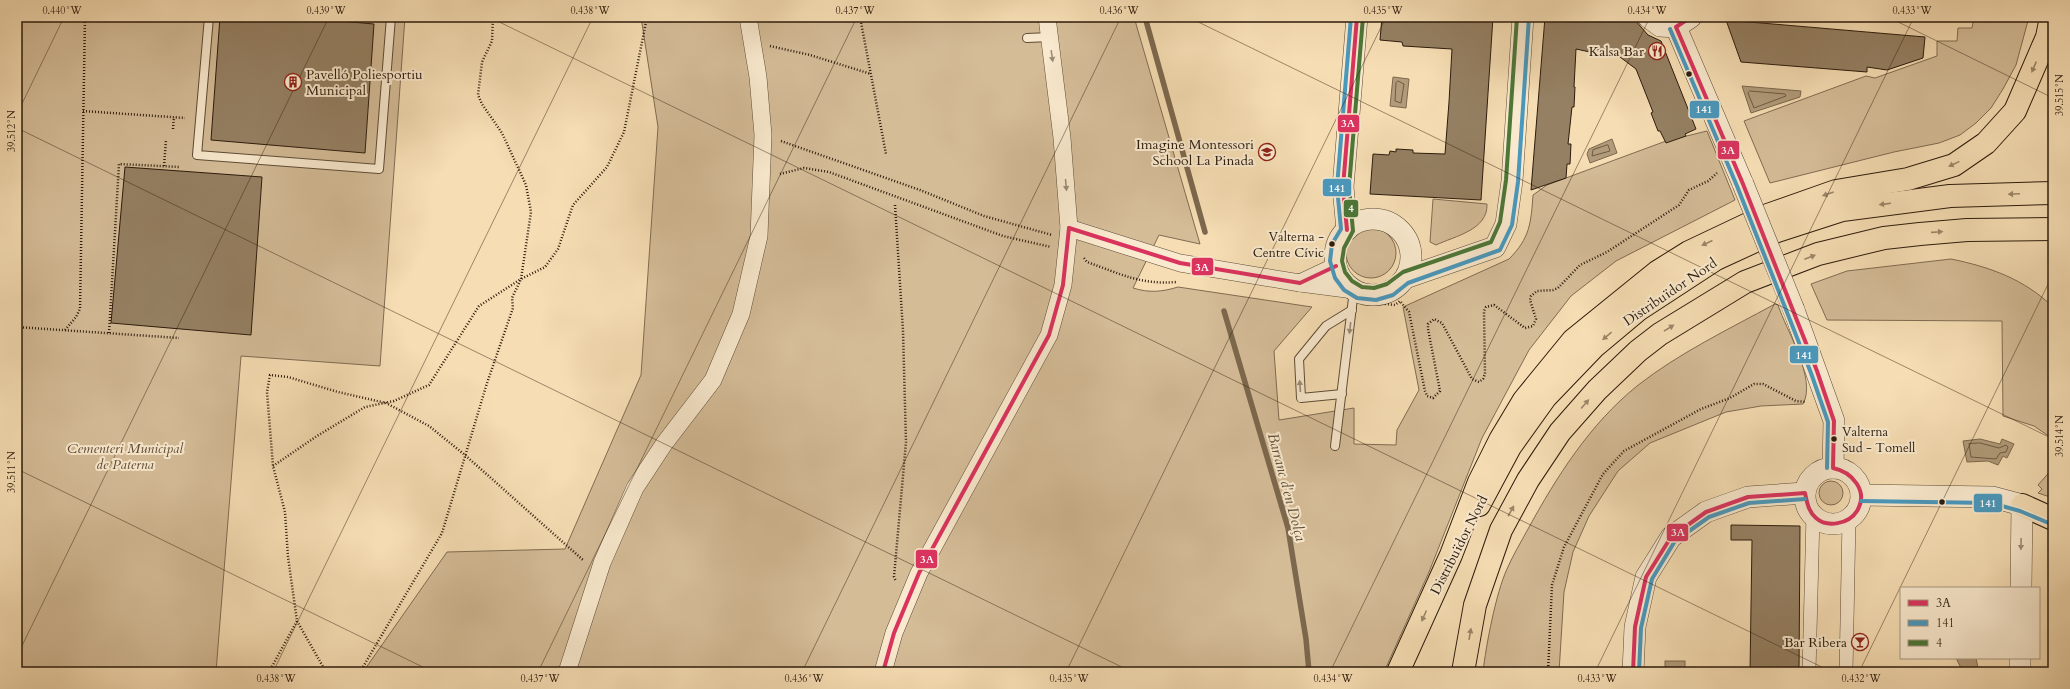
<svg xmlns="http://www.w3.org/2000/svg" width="2070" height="689" font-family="Cardo,serif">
<rect width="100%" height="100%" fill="#f6ddb3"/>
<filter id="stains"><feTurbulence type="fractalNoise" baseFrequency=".005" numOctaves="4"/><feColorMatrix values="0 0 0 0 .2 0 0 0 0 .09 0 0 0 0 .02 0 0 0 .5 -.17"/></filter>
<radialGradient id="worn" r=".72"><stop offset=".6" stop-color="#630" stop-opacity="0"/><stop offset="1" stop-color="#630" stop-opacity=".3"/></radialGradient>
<g fill="#d4bc97" stroke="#806c52">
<path d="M17,17H405L380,366L241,356L216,672H17Z"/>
<path d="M641,17H1134L1200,244L1159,235L1133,288C1149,293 1162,292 1178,287L1312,307L1274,351L1279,420L1354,408V444L1396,445L1397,430L1419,390L1403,307L1509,259C1530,238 1531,223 1533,195L1547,185L1666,141L1707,131L1735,200L1616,261L1571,296L1529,350L1482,438L1429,572L1384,672H363L447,552L565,549L641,375L658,127Z"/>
<path d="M1974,17H2029L2016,65L2003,89L1991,108L1976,123L1960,135L1939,143L1894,152L1770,183L1744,121L1866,76L1875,78L1937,56V41H1957L1958,28H1972Z"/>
<path d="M1433,199L1487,204C1488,230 1455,236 1436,245L1430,242Z"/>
<circle cx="1371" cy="253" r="25"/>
<path d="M1951,259C1990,267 2024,279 2053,307V439L2034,426L2003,416L2002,321L1827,320L1811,284L1847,271Z"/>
<path d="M1775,304L1778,305C1786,330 1817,379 1803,404L1761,406L1726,412L1650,443L1618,471L1589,516L1573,552L1564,592L1559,672H1483C1486,645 1496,593 1507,569C1513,555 1521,542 1528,529C1557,476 1590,424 1637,386C1679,353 1729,329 1775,304Z"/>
<path d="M2053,468V498L2038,493L2042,489L2038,485Z"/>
<circle cx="1831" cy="493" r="12"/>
</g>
<g fill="#b19b7a" stroke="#7c684e">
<path d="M1393,77L1409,79L1406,108L1390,106Z"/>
<path d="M1742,86L1801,91L1800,97L1751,113Z"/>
<path d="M1612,139L1617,153L1590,163L1587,154L1589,149Z"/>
<path d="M1980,439L2000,444L2002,439L2014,444L2007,458L2003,456L1998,465L1988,461L1967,462L1963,441Z"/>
<path d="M1956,658H1976L1978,668L1984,670L1983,672H1955L1962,670Z"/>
<rect x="1665" y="661" width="20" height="11"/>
</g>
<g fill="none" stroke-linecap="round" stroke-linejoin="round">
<g stroke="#6e5b43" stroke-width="1">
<path d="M1398,81L1404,84L1401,103L1395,101L1396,83Z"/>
<path d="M1750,91L1785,94L1786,96L1754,108L1748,93Z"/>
<path d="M1608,145L1610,151L1592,156L1593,150Z"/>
<path d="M1980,443L1999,448L2006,445L2008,447L2006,452L2000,453L1996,459L1971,457L1969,444Z"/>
</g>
<g stroke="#7c684e" stroke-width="5.5">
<path d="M1145,17L1205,232"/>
<path d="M1224,311L1288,528L1306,639L1309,672"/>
</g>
</g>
<g fill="#958063" stroke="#2c1b0c">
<path d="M220,17H294L374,24L365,153L211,140Z"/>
<path d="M1382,17H1493L1481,200L1370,194L1373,154L1389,155L1390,151L1396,152V149L1413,150V153L1445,154L1449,102L1452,49L1403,46L1402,42L1380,40Z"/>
<path d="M1545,17L1634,19L1648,35L1661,41L1696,129L1685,134L1686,136L1666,143L1660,131H1658L1651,113L1653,112L1636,69L1612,51L1590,49V52L1576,49L1574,87H1575L1574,107H1572L1568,144H1571L1570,164H1567L1566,178L1531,190Z"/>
<path d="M1726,20L1925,37L1923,58L1887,70L1867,67V72L1741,62Z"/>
<path d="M125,167L262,177L251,335L111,323Z"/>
<path d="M1731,525L1800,526L1799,672H1750L1752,540H1731Z"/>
</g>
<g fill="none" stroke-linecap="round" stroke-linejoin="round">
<g stroke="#5e4c36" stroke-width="10">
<g id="service">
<path d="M209,17L197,155L379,169L391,17"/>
<path d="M1027,38L1050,37"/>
<path d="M1342,394L1301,398L1299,359L1326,326L1352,310"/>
<path d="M1335,446L1354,290"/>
</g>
</g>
<g stroke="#5e4c36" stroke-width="14">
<g id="pedestrian">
<path d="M1809,672L1813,515"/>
<path d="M1846,672L1849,519"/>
</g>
</g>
<g stroke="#5e4c36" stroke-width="18">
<g id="minor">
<path d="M1069,228L1180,263L1300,283L1354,290"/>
<path d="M1300,283L1336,266"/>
<path d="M567,672L602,563L635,488L664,444L713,380L741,314L759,236L763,135L758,77L748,17"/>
<path d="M883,672L894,633L919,573L1049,335L1063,285L1069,228L1062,138L1047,17"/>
</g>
</g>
<g stroke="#5e4c36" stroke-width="22">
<g id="tertiary">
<path d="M1648,17L1660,26L1676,27L1691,17"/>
<path d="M1676,27L1743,184"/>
<circle cx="1373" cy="257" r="38"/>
<path d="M1347,230L1343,187L1357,17"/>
<path d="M1405,278L1495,247L1506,224L1512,181L1523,17"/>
<path d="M1794,310L1834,421L1833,468"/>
<circle cx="1833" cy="496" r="28"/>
<path d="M1861,495L1992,497L2022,505L2021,588"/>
<path d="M1633,672L1635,627L1646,577L1671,537L1706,512L1748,497L1805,493"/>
<path d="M2020,672V658"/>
</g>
</g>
<g stroke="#2c1b0c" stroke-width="24">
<path id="primary" d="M1479,505L1510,447L1545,398L1595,346L1638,310L1716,259L1777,231L1842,210L1950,196L2053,193"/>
</g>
<g stroke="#2c1b0c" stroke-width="24">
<g id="trunk">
<path d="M2022,505L2053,519"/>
<path d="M1398,672L1451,555L1479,482L1500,440L1524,400L1573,340L1657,272L1689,252L1765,216L1836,191L1908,179L1954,165L1986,143L2015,111L2047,37L2051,17"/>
<path d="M1463,672L1475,605L1501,530L1528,480L1560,432L1597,390L1638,351L1660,334L1745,282L1818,254L1884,238L1920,234L1967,230L2053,229"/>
</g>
</g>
<g stroke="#2c1b0c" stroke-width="2.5" stroke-dasharray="1 2" stroke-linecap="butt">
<path d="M860,17L886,154"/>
<path d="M770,46L810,55L871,74"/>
<path d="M83,111L185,118"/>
<path d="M173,129L174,117"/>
<path d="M781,141L920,190L984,216L1052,235"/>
<path d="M164,166L166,140"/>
<path d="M780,174L804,168L829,172L1003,236L1051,247"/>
<path d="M895,205L903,331L906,442L894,577L896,581"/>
<path d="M1084,258L1087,262C1121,274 1140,285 1177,282"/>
<path d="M1367,302L1395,305L1400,301L1409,312L1425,391L1427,396L1433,398L1440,391L1428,329V324L1434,319L1442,323L1472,379L1479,382L1483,379L1485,374L1484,311L1486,307L1494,305L1525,328L1533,326L1536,319L1530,300L1531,296L1537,291L1553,290L1558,288L1580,265L1607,252L1679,205L1689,190L1708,181L1717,173"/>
<path d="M17,327L179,338"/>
<path d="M65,330L76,317L80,309L85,17"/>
<path d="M109,333L119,164L180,167"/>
<path d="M273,466L317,436L365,407L394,401L429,385L479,306L521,279L531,212L526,185L502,133L482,104L478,95L482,62L492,41L493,17"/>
<path d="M297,621L326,672"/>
<path d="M269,672L297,621L288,557L285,512L273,466L267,392L270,375L288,377L338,392L386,403L429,426L465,455L583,560"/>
<path d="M360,672L442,533L487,383L513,308L512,298L521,279L545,267L558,249L573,205L607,167L624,132L647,17"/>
<path d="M1548,672L1552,585L1564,547L1603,474L1624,451L1701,409L1730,398L1754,384H1763L1796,401L1806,402"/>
</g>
<use href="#service" stroke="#f9e9ce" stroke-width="8"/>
<use href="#pedestrian" stroke="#f9e9ce" stroke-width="13"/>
<use href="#minor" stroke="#f9e9ce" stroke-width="17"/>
<use href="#tertiary" stroke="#f9e9ce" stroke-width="21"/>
<use href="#primary" stroke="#f6ddb3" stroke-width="22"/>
<use href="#trunk" stroke="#f6ddb3" stroke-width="22"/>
<g stroke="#5e4c36" stroke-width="22" stroke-linecap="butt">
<path id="tertiary-bridge" d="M1743,184L1794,310"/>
</g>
<use href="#tertiary-bridge" stroke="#f9e9ce" stroke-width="21"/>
<g stroke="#f9e9ce" stroke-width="7">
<g id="bus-1">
<path d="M1069,228L1180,263L1300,283L1336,266"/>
<path d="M1347,230L1343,187L1357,17"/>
<path d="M883,672L894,633L919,573L1049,335L1063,285L1069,228"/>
<path d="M1633,672L1635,627L1646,577L1671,537L1706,512L1748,497L1805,493C1807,502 1808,511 1816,518C1827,528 1849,524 1857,511C1869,491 1852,472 1833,468L1834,421L1817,371L1743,184L1676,27L1691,17"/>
</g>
</g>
<g stroke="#f9e9ce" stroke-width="7">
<g id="bus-2">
<path d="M1351,17L1337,187L1341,229L1332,244L1330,261L1335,278L1344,290L1357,298L1376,300L1393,295L1408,283L1500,250L1512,225L1518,182L1529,17"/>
<path d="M1670,29L1737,186L1811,373L1828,422L1827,468"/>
<path d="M1861,501L1991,503L2020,511L2051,524"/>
<path d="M1639,672L1641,628L1652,579L1675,541L1709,517L1749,503L1805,499"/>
</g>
</g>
<g stroke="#f9e9ce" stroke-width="7">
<path id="bus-3" d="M1363,17L1349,187L1353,231L1344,248L1342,261L1345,272L1352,281L1362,287L1374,288L1387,284L1403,272L1491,242L1500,222L1506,180L1517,17"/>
</g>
<use href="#bus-1" stroke="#da335e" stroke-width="4"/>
<use href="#bus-2" stroke="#4a98bc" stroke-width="4"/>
<use href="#bus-3" stroke="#4c7737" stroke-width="4"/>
</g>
<defs><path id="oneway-solid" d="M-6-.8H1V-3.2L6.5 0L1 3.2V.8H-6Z"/></defs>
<g fill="#9d8c77">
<use href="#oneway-solid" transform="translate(1052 56) rotate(82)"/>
<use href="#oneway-solid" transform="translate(1066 185) rotate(85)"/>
<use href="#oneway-solid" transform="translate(1350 328) rotate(97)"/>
<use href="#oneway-solid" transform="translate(1300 386) rotate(-94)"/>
<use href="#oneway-solid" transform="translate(2021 544) rotate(91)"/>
</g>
<g fill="#9b8668">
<use href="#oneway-solid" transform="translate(2034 67) rotate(113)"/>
<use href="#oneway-solid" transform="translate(1954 164) rotate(154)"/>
<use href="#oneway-solid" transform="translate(1828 194) rotate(161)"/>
<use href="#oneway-solid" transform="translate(2014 194) rotate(178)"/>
<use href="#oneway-solid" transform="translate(1885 204) rotate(173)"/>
<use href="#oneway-solid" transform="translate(1937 232) rotate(-4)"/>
<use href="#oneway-solid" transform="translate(1707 243) rotate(155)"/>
<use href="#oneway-solid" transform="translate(1810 257) rotate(-21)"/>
<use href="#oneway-solid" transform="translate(1669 328) rotate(-32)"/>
<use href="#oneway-solid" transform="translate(1607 336) rotate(140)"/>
<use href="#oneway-solid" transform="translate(1585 404) rotate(-49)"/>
<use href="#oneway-solid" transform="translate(1511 511) rotate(-61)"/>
<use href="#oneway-solid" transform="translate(1424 616) rotate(114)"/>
<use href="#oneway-solid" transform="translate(1470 634) rotate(-80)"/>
</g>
<path fill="none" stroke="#2c1b0c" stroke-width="1" stroke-opacity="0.45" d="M489,17L1832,672M1188,17L2053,439M1888,17L2053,98M17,114L64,17M17,128L1132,672M17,469L433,672M17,656L329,17M273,672L593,17M538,672L857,17M802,672L1121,17M1066,672L1386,17M1330,672L1650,17M1595,672L1914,17M1859,672L2053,274"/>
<defs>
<g id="restaurant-ring" transform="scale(0.9)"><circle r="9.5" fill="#f9e9ce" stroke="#8f2418" stroke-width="1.5"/><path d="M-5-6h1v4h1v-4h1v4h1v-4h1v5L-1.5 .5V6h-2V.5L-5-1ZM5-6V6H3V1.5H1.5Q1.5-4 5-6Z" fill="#8f2418"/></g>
<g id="building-ring" transform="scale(0.9)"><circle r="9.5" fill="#f9e9ce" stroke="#8f2418" stroke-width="1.5"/><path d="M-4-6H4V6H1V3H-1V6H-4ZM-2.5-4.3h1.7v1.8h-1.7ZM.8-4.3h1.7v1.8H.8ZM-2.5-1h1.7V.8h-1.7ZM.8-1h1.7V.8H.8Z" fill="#8f2418"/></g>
<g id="school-ring" transform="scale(0.9)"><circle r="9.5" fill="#f9e9ce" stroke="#8f2418" stroke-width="1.5"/><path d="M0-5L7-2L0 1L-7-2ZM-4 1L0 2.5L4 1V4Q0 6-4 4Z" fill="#8f2418"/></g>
<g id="bar-ring" transform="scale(0.9)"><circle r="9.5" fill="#f9e9ce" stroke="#8f2418" stroke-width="1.5"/><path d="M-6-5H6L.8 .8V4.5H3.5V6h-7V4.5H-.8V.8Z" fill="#8f2418"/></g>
</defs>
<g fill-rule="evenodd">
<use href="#restaurant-ring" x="1657" y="51"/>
<use href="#building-ring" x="293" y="82"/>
<use href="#school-ring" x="1267" y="152"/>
<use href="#bar-ring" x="1860" y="642"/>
</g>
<g fill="#2c1b0c" stroke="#f9e9ce" stroke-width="1.5">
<circle cx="1689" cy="74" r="3.5"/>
<circle cx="1332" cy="244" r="3.5"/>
<circle cx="1834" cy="439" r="3.5"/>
<circle cx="1942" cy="502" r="3.5"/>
</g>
<g text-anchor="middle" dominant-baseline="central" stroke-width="4" stroke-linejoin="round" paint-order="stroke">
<g font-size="13" fill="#2c1b0c" stroke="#f9e9ce" text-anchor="end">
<text x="1324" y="237">Valterna -<tspan x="1324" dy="16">Centre Cívic</tspan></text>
<text x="1842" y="432" text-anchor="start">Valterna<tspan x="1842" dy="16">Sud - Tomell</tspan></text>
</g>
<g font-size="14" fill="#2c1b0c" stroke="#f9e9ce" text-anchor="end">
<text x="1644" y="51">Kalsa Bar</text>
<text x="306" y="74" text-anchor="start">Pavelló Poliesportiu<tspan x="306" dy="16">Municipal</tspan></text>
<text x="1254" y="144">Imagine Montessori<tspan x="1254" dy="16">School La Pinada</tspan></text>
<text x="1847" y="642">Bar Ribera</text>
</g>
<g font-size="14" fill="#2c1b0c" stroke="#f9e9ce">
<text transform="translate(1670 292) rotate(-34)">Distribuïdor Nord</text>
<text transform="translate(1459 545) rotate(-63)">Distribuïdor Nord</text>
</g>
<g font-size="14" font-style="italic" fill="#5e4b36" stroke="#f9e9ce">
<text x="125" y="448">Cementeri Municipal<tspan x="125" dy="16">de Paterna</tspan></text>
</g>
<g font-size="15" font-style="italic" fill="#614e38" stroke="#f9e9ce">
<text transform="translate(1287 487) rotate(75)">Barranc d'en Dolça</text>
</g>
</g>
<g stroke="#f9e9ce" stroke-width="1.5">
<rect x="1689" y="100" width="31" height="19" rx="4" fill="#4a98bc"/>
<rect x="1337" y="114" width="23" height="19" rx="4" fill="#da335e"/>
<rect x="1717" y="140" width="23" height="20" rx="4" fill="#da335e"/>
<rect x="1322" y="178" width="30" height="19" rx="4" fill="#4a98bc"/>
<rect x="1343" y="199" width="16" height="19" rx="4" fill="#4c7737"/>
<rect x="1191" y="257" width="23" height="19" rx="4" fill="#da335e"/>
<rect x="1789" y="345" width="30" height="19" rx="4" fill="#4a98bc"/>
<rect x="1973" y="493" width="30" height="20" rx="4" fill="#4a98bc"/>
<rect x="1666" y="523" width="23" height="19" rx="4" fill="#da335e"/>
<rect x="915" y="549" width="23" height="20" rx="4" fill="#da335e"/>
</g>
<g font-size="11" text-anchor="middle" font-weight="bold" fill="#fff">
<text x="1704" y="113">141</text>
<text x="1348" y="127">3A</text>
<text x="1728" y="154">3A</text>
<text x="1337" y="192">141</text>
<text x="1351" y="212">4</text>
<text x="1202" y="271">3A</text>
<text x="1804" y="359">141</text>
<text x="1988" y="507">141</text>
<text x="1678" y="536">3A</text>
<text x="927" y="563">3A</text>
</g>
<rect width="2070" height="689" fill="none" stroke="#f6ddb3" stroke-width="44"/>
<rect x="1900" y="587" width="140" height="72" fill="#f9e9ce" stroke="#a79780"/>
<rect x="1908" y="600" width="20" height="6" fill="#da335e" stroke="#a79780"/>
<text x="1936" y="607" font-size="12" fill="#2c1b0c">3A</text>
<rect x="1908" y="620" width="20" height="6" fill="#4a98bc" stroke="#a79780"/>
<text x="1936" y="627" font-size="12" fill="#2c1b0c">141</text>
<rect x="1908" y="640" width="20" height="6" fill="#4c7737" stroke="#a79780"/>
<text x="1936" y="647" font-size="12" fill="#2c1b0c">4</text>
<rect x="22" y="22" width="2026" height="645" fill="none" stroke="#2c1b0c" stroke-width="1.5"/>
<g font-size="10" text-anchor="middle" fill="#2c1b0c">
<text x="62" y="14">0.440°W</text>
<text x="326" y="14">0.439°W</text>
<text x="590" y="14">0.438°W</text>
<text x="855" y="14">0.437°W</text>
<text x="1119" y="14">0.436°W</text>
<text x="1383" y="14">0.435°W</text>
<text x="1647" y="14">0.434°W</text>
<text x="1912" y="14">0.433°W</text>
<text transform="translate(2059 95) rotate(-90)" y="4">39.515°N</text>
<text transform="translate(11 131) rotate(-90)" y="4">39.512°N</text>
<text transform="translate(2059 436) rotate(-90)" y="4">39.514°N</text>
<text transform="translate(11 472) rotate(-90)" y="4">39.511°N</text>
<text x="276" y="682">0.438°W</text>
<text x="540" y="682">0.437°W</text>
<text x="804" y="682">0.436°W</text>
<text x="1069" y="682">0.435°W</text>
<text x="1333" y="682">0.434°W</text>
<text x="1597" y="682">0.433°W</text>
<text x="1861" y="682">0.432°W</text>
</g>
<rect width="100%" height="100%" filter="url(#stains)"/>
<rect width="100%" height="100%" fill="url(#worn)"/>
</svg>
